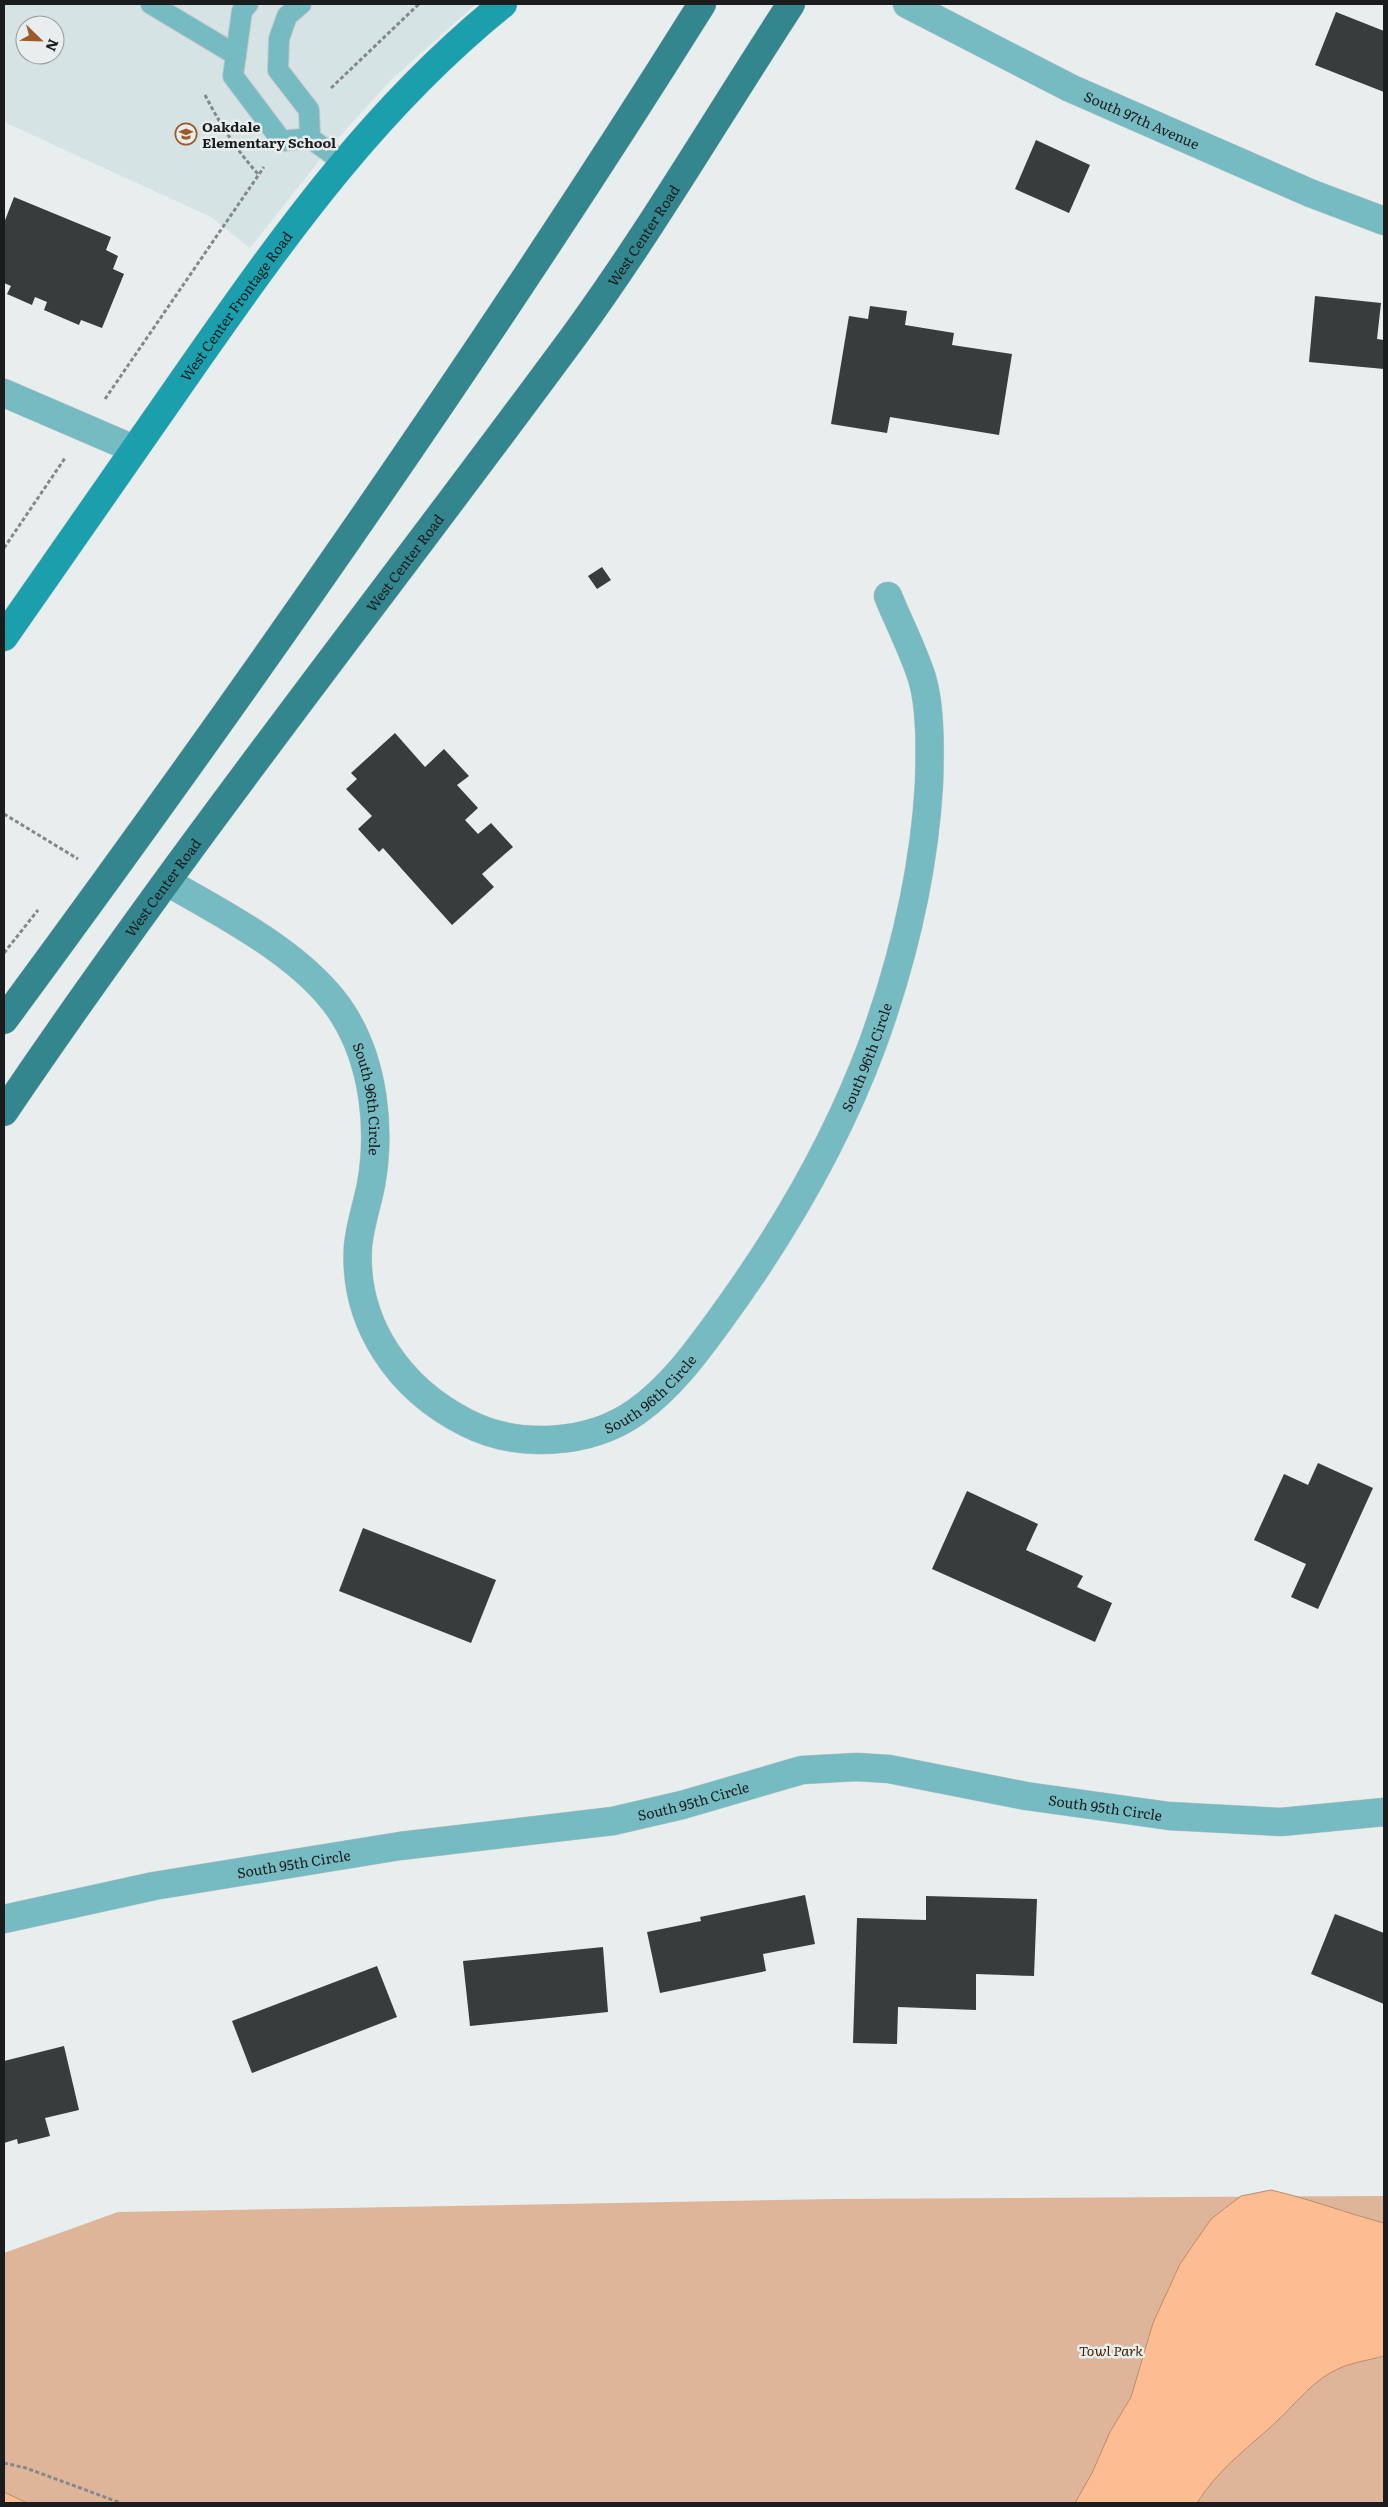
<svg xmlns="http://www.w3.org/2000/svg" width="1388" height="2507" font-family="Literata,serif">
<rect width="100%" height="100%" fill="#e8edee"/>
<path fill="#d5e3e5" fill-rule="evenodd" d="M4,4H476L392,79L330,147L250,248L211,217L4,122ZM25,25H55V55H25Z"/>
<path fill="#deb599" d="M1384,2196V2503H4V2253L118,2212L835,2199Z"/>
<g fill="#fdbd90" stroke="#b98d6e">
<path d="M1271,2190C1310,2199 1346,2213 1384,2223V2356C1370,2360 1354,2362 1340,2368C1312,2380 1295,2405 1274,2424C1245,2450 1218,2470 1197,2503H1075L1092,2473L1110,2432L1131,2397L1153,2323L1180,2264L1211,2219L1241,2196Z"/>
<path d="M4,2492L6,2493L27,2503H4Z"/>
</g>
<g fill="#383c3c">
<path d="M1336,12L1384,31V92L1315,65Z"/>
<path d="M1036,140L1090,165L1069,213L1015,189Z"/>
<path d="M14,197L111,237L106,250L118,256L113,269L124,274L102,328L81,320L79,325L44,310L47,302L35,297L32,305L7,294L11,286L4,283V223Z"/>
<path d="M1315,296L1381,303L1377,339L1384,340V369L1309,362Z"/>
<path d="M870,306L907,311L905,325L954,333L952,345L1012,354L999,435L890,417L887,433L831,424L849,316L868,319Z"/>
<path d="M602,567L611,580L597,589L588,576Z"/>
<path d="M395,733L425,767L444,749L469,776L457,785L478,808L465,820L478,834L491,823L513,847L482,874L494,887L452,925L383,848L379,852L358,829L372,816L346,789L357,779L351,773Z"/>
<path d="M1318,1463L1373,1488L1318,1609L1291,1597L1306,1564L1254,1540L1284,1474L1308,1485Z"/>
<path d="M967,1491L1038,1524L1026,1550L1083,1576L1077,1587L1112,1603L1095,1642L932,1569Z"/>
<path d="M363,1528L496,1580L471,1643L339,1591Z"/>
<path d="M805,1895L815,1944L763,1954L766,1971L660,1993L647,1932L701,1921L700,1917Z"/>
<path d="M926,1896L1037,1899L1034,1976L976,1974V2010L898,2007L897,2044L853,2043L857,1918L926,1920Z"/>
<path d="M1335,1914L1384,1933V2004L1311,1974Z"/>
<path d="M603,1947L608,2012L470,2026L463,1961Z"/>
<path d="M377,1966L397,2017L252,2073L232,2021Z"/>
<path d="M64,2046L79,2110L45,2118L50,2136L18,2144L17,2139L4,2143V2061Z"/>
</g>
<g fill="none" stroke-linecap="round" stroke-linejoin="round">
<g stroke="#c3c7c8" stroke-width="22">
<g id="lane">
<path d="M151,4L236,55"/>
<path d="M248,4L242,11L233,76L282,141L310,138L343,162"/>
<path d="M301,4L287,16L279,39L278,70L309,110L310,138"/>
</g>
</g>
<g stroke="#c3c7c8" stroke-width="29">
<g id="street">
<path id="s1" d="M907,4L1070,88L1310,193L1384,221"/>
<path d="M4,393L134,449"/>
<path id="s2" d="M167,882C225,915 307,957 343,1014C374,1063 381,1129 371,1185C367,1205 360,1225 358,1246C353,1323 399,1389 467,1423C518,1449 589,1445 636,1412C670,1388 695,1354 719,1321C782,1235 836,1143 873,1043C903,960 924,871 929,784C930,752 931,708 922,678C913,650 899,623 888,596"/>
<path id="s3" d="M4,1919L154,1886L400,1846L613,1821L682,1805L802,1770L857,1767L889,1769L1026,1796L1169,1816L1281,1822L1384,1812"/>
</g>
</g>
<g stroke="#c3c7c8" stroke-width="29">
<g id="secondary">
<path id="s4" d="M4,637C69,544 134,450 199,357C290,227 378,105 503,4"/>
</g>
</g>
<g stroke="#c3c7c8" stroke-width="29">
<g id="primary">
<path d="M4,1020C248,689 484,352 702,4"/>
<path id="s5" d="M4,1112C184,846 384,594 574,336C652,229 719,114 791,4"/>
</g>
</g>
<g stroke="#858889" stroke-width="3" stroke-dasharray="4 2.5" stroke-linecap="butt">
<path d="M331,88L419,4"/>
<path d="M205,95C220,124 237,151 259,175"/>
<path d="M105,399L264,167"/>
<path d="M4,548L65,458"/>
<path d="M4,814L78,859"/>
<path d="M4,953L38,910"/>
<path d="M4,2463L26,2468L121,2503"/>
</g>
<use href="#lane" stroke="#76bac2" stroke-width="20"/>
<use href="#street" stroke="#76bac2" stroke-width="28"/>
<use href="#secondary" stroke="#1b9fad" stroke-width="28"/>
<use href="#primary" stroke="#33858e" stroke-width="28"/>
</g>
<defs>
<g id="school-ring" transform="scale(1.125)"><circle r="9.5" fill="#e8edee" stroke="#9d5c27" stroke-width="1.5"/><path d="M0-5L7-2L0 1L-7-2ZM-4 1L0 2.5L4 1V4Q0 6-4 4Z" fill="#9d5c27"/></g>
</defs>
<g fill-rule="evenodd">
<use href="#school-ring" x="186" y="134"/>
</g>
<g text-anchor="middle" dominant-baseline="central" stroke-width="5" stroke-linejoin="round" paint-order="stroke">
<g font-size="14" fill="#1b1c1d" stroke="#e8edee">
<text stroke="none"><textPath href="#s1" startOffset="262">South 97th Avenue</textPath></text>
<text stroke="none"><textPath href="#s5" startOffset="1085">West Center Road</textPath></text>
<text stroke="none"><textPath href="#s4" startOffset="404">West Center Frontage Road</textPath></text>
<text stroke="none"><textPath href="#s5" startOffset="680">West Center Road</textPath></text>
<text stroke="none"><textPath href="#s5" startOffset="275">West Center Road</textPath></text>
<text stroke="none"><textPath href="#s2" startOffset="1286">South 96th Circle</textPath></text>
<text stroke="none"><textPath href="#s2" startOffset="312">South 96th Circle</textPath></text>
<text stroke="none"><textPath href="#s2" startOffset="881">South 96th Circle</textPath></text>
<text stroke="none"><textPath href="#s3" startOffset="700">South 95th Circle</textPath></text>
<text stroke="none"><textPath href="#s3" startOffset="1120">South 95th Circle</textPath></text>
<text stroke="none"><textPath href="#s3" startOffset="295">South 95th Circle</textPath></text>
</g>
<g font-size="14" font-weight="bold" fill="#1b1c1d" stroke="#e8edee" text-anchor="start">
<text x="202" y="126">Oakdale<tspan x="202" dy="16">Elementary School</tspan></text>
</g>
<g font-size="14" font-style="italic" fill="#4a2200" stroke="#e8edee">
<text x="1111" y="2350">Towl Park</text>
</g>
</g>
<rect width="1388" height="2507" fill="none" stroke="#1b1c1d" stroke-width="10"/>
<g transform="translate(40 40) rotate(113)"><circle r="24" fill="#e8edee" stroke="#96999a"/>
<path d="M0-4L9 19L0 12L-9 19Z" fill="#9d5c27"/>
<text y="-8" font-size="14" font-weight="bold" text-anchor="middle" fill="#1b1c1d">N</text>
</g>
</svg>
